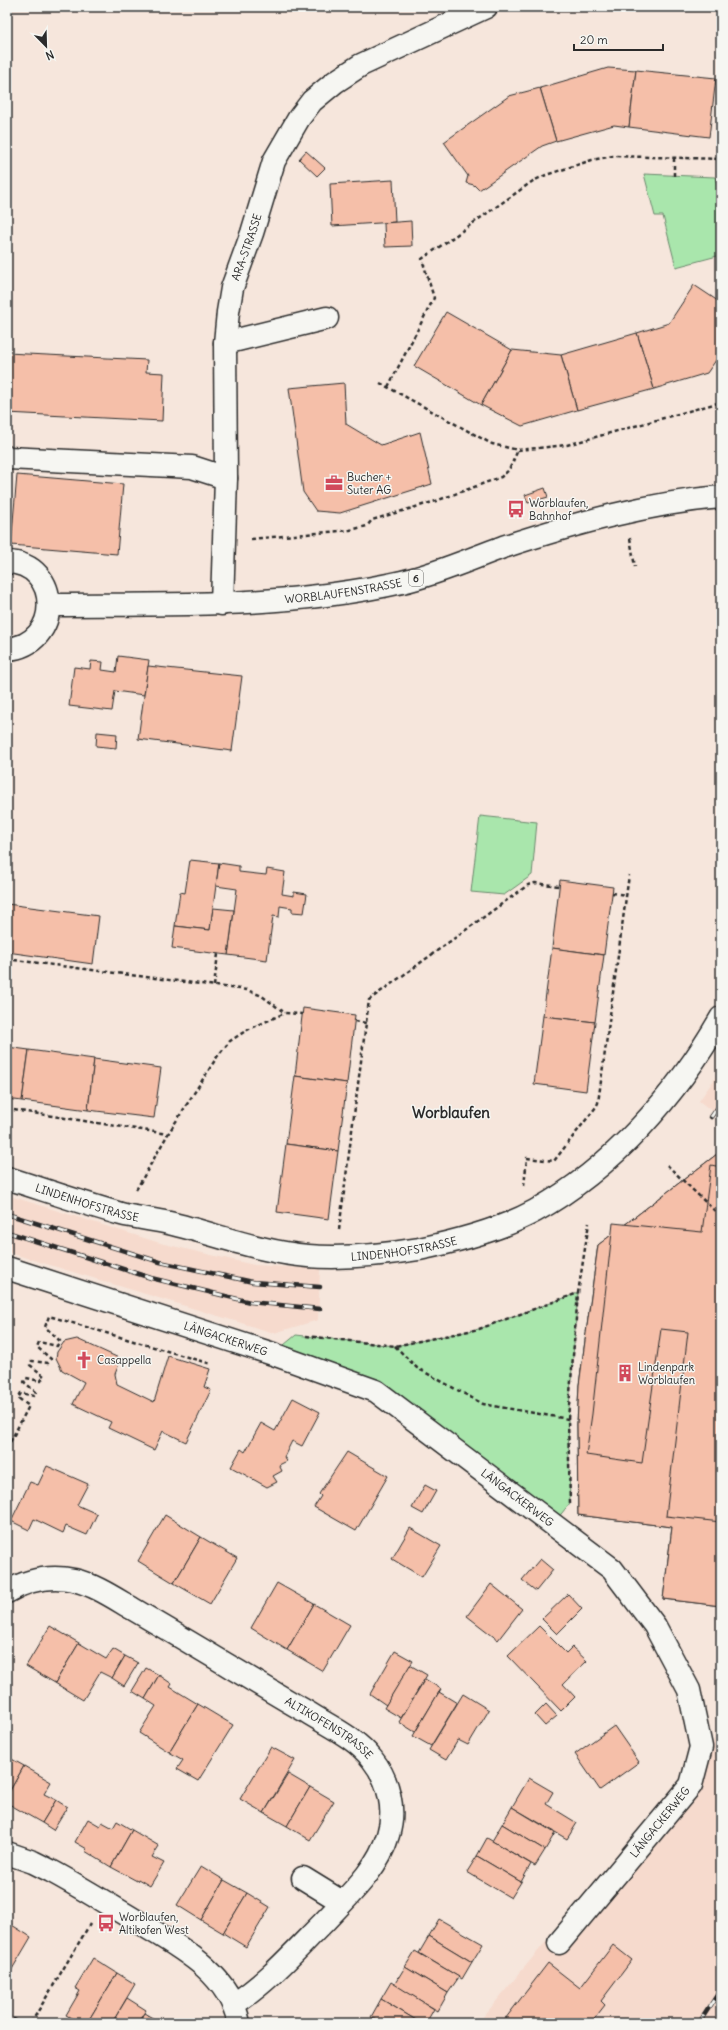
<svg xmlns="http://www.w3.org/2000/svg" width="728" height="2030" font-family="Delius,sans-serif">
<rect width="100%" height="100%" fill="#f6e6dc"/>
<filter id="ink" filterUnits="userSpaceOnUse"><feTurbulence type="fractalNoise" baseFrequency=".025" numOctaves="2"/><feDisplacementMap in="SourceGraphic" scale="8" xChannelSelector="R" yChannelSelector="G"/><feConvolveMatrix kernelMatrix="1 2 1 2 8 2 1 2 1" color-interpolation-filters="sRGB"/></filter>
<g filter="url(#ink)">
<g fill="#f6dacd">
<path d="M721,1070V1118L699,1101Z"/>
<path d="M7,1195L160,1243L254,1265L320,1269L318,1320L274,1333L7,1252Z"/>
<path d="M721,1712V2023H478L680,1781L702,1788Z"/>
</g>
<g fill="#a9e6ac" stroke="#6a886c">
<path d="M644,174L715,177L721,199V255L676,267L663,216H655Z"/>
<path d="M480,816L537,822L532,875L504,895L471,892Z"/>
<path d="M578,1293L568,1419L570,1503L553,1524L376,1391L273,1354L296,1335L395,1346L479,1329Z"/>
</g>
<g fill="#f5bfa9" stroke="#2b2b2b">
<path d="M608,68L636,70L629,127L614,125L556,141L540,88Z"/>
<path d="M636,70L716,78L709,137L629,127Z"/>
<path d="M540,88L556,141L542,146L479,190L474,185L466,183L468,176L444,142L509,96Z"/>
<path d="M306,151L325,168L317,176L299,159Z"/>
<path d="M393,180L395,222L332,226L330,184Z"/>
<path d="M411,221L412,246L385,247L384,223Z"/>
<path d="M694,285L721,303V353L707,373L654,389L637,333L669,323Z"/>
<path d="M446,312L512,350L481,405L414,366Z"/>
<path d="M637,333L654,389L577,410L561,355Z"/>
<path d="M512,350L561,355L577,410L522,426L481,405Z"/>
<path d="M7,353L147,360L146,372L164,373L162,421L7,413Z"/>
<path d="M344,383L346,424L381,445L420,432L432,484L340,513L316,511L303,492L289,388Z"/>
<path d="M17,475L123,484L117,554L11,545Z"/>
<path d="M545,488L548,497L528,503L525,495Z"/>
<path d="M118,656L149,660L144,695L115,691L112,711L69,706L74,667L90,669L91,661L103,662L102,670L116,672Z"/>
<path d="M148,666L242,676L232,751L138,739Z"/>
<path d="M97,732L117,734L116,748L96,746Z"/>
<path d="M190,860L219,863L210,930L175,926L180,892L185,893Z"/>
<path d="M219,863L239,866V872L266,875L267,869L285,872L282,894L294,896V892L307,894L304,913L292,912V908L280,906L279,917L273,916L267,960L228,955L237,889L216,886Z"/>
<path d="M560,880L613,887L604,955L552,948Z"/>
<path d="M7,904L99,916L93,964L7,952Z"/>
<path d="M213,908L234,910L228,955L172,948L175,926L210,930Z"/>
<path d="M552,948L604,955L595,1022L543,1016Z"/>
<path d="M303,1008L355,1015L347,1083L295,1076Z"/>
<path d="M543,1016L595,1022L586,1091L534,1084Z"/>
<path d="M7,1047L29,1050L22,1101L7,1099Z"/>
<path d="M29,1050L94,1059L88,1110L22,1101Z"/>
<path d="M94,1059L161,1068L154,1118L88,1110Z"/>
<path d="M295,1076L347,1083L338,1151L286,1144Z"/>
<path d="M286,1144L338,1151L329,1219L277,1212Z"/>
<path d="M721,1151V1606L663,1599L672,1527L578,1515L577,1424L579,1385L598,1245Z"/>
<path d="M721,1151V1606L663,1599L672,1527L578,1515L577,1424L579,1385L598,1245Z"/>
<path d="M711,1165L721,1167V1522L666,1516L688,1332L661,1329L642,1463L586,1455L592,1414L613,1223L702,1232Z"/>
<path d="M77,1339L121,1359L115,1374L117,1384L154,1402L168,1356L210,1369L204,1387L211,1390L186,1442L163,1431L154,1450L108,1428L111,1422L73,1404L84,1382L62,1370L56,1358L57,1352L64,1342Z"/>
<path d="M293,1398L320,1412L302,1446L292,1441L284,1457L287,1461L279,1465L282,1471L273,1476L277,1482L267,1487L231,1467L241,1449L245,1452L261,1423L275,1431Z"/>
<path d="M347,1452L388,1476L356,1531L314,1507L321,1496L319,1494Z"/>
<path d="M47,1466L88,1484L77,1505L97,1514L87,1535L66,1526L63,1533L34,1519L29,1530L11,1521L30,1482L38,1485Z"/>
<path d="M425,1485L436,1491L423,1514L412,1508Z"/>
<path d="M165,1515L201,1537L174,1583L138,1561Z"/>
<path d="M410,1528L441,1546L422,1577L392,1559Z"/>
<path d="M201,1537L237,1558L210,1604L174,1583Z"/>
<path d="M540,1559L553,1570L536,1591L522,1580Z"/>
<path d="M277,1583L314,1604L287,1650L251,1628Z"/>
<path d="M491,1584L522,1609L498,1640L467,1616Z"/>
<path d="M568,1594L582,1609L557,1634L542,1619Z"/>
<path d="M314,1604L350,1625L323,1671L287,1650Z"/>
<path d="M50,1626L79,1643L55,1683L26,1666Z"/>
<path d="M539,1626L566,1653L572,1647L587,1661L563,1684L575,1697L561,1711L508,1656Z"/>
<path d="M79,1643L106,1659L113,1649L125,1656L112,1678L100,1672L83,1700L55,1683Z"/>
<path d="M395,1651L413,1661L386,1705L370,1694Z"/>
<path d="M125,1656L138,1663L124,1686L112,1678Z"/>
<path d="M410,1665L427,1675L401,1718L384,1708Z"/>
<path d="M146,1668L159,1675L145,1699L132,1691Z"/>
<path d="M159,1675L172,1684L170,1687L198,1704L169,1752L139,1733L156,1706L145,1699Z"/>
<path d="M425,1679L441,1689L415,1732L399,1722Z"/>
<path d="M439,1692L457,1703L431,1746L413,1736Z"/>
<path d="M463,1694L489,1710L468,1745L458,1740L446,1760L429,1750Z"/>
<path d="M198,1704L233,1725L198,1781L177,1769L183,1760L169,1752Z"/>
<path d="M546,1704L557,1716L545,1726L535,1715Z"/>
<path d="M614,1726L639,1762L600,1790L575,1754Z"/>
<path d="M271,1747L295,1760L264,1813L240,1799Z"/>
<path d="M8,1757L24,1766L7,1796V1760Z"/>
<path d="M24,1766L51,1782L44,1794L56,1800L42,1823L7,1803V1796Z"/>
<path d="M288,1774L310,1787L287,1826L264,1813Z"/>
<path d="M529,1778L553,1792L546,1804L577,1823L567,1839L512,1807Z"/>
<path d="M310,1787L334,1801L310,1840L287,1826Z"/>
<path d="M56,1800L67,1807L53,1830L42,1823Z"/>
<path d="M512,1807L555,1833L545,1850L502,1824Z"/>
<path d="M88,1819L100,1826L102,1822L113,1828L117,1821L132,1830L111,1867L85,1851L87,1849L75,1842Z"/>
<path d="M502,1824L545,1850L535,1866L492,1841Z"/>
<path d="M132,1830L159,1846L152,1857L164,1863L150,1886L138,1879L137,1881L111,1867Z"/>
<path d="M487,1838L531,1864L521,1882L477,1856Z"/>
<path d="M477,1856L521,1882L511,1898L467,1872Z"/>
<path d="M201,1866L224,1880L201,1920L177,1905Z"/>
<path d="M224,1880L247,1893L223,1933L201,1920Z"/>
<path d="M247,1893L270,1907L246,1947L223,1933Z"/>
<path d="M439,1919L483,1944L472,1962L429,1936Z"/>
<path d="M7,1922L31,1937L8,1976L7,1975Z"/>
<path d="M429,1936L472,1962L462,1979L419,1953Z"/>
<path d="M613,1945L632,1960L601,2001L605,2005L591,2023H502L548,1963L580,1988Z"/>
<path d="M415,1951L459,1977L448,1993L405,1967Z"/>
<path d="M93,1958L117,1973L87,2023H80L66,2015L80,1991L75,1988Z"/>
<path d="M405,1967L448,1993L438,2011L394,1985Z"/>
<path d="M117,1973L135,1984L112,2023H87Z"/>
<path d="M391,1982L434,2009L426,2023H421L381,1999Z"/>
<path d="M127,1998L146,2010L144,2013L138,2023H112Z"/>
<path d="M381,1999L421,2023H381L371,2017Z"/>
<path d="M144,2013L161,2023H138Z"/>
</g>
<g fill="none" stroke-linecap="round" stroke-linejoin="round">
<g stroke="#2b2b2b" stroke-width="25">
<g id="minor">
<path d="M225,343L327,318"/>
<path d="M8,458L192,467L226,478"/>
<path id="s1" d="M222,604L226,478L225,343L228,312L232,288L252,233L274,161L299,118L312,101L335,82L361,65L486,7"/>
<path id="s2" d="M7,1178C45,1190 82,1203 121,1214C136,1218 153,1219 169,1223C216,1234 260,1252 308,1256C345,1259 382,1255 419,1249C458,1241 500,1230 535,1211C613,1168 677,1094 721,1018"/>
<path id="s3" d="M7,1268L273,1354L376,1391L612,1569L655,1626L689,1690L701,1747L691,1785L559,1943"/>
<path id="s4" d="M7,1592C27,1580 50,1575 74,1580C95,1585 114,1598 133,1609C167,1629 201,1649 234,1669C258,1683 282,1698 307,1712C329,1726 356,1738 372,1759C389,1780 396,1810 388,1835C378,1870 347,1897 323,1923C294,1952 268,1982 234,2004"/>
<path d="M7,1853L33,1862L51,1871C79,1886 106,1903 133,1919C175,1945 228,1970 239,2023"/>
<path d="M303,1878L342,1902"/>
</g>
</g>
<g stroke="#2b2b2b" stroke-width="25">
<g id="major">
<path d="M7,562C62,563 63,645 7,649"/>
<path id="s5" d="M50,605C167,604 287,608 402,582C437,574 470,559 503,547C573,524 648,503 721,497"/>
</g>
</g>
<g stroke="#2b2b2b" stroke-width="2.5" stroke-dasharray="4 3" stroke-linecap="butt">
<path d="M719,7L721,9"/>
<path d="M674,176V159"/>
<path d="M380,383L492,444L518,450L567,445L721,402"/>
<path d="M388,387L434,298L422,259L533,181L546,175L592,160L613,156L721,159"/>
<path d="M630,538L635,567"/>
<path d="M251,539L350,530L367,526L372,520L436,501L501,477L509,470L518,450"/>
<path d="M612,893L627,895"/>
<path d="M7,959L247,990L262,996L285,1013L302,1014"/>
<path d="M214,986L218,954"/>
<path d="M355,1021L366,1023"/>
<path d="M7,1109L168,1134"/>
<path d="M667,1165L721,1217"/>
<path d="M524,1186L527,1158L554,1161L596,1107L598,1103L629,875"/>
<path d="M136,1190L168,1134L217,1057L230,1041L247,1030L285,1013"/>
<path d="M339,1230L369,1000L528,885L535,883L559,886"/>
<path d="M306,1336L395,1346L479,1329L578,1293"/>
<path d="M395,1346L417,1368L483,1404L568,1419"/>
<path d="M7,1448L29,1406L18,1398L21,1393L34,1396L36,1392L24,1382L26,1378L41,1381L44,1376L30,1365L32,1361L48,1363L51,1359L37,1347L39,1342L57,1346L60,1341L45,1327L49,1316L211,1364"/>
<path d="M570,1503L568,1419L578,1293L589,1223"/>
<path d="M7,2015L21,2023"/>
<path d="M31,2023L90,1924"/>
</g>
<use href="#minor" stroke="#f6f6f2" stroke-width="22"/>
<use href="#major" stroke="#f6f6f2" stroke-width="22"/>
<g stroke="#2b2b2b" stroke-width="4.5">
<g id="rail">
<path d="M711,1117L721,1103"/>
<path d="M7,1214L160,1262L253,1282L320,1287"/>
<path d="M7,1232L151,1278L250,1302L320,1309"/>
<path d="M699,2023L721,1989"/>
</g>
</g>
<use href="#rail" stroke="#f6f6f2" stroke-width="3" stroke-dasharray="9" stroke-linecap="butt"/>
</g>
</g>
<defs>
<g id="office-bare" transform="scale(1.38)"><path d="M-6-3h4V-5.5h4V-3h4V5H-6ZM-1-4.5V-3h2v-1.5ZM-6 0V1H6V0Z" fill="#d1495b" stroke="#f6f6f2" stroke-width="2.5" paint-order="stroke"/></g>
<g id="bus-bare" transform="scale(1.38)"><path d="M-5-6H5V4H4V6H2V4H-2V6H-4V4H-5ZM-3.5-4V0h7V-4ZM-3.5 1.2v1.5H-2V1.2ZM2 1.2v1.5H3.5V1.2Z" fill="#d1495b" stroke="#f6f6f2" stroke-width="2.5" paint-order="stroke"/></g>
<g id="church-bare" transform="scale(1.38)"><path d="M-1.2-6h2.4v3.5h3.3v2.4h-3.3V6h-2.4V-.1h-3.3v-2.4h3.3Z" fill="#d1495b" stroke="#f6f6f2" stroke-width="2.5" paint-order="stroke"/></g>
<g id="building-bare" transform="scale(1.38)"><path d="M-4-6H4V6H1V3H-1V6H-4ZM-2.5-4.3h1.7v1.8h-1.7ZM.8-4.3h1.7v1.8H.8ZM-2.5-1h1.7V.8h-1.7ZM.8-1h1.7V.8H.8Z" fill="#d1495b" stroke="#f6f6f2" stroke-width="2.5" paint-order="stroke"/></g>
</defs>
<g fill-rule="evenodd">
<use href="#office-bare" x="334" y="483"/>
<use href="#bus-bare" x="516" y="509"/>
<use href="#church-bare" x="84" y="1360"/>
<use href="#building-bare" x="625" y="1373"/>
<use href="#bus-bare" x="106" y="1923"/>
</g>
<g text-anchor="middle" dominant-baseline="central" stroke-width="3" stroke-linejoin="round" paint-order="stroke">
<rect fill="#f6f6f2" stroke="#686867" stroke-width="1" x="409" y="570" width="14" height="16" rx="3"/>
<g font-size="10" font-weight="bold" fill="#2b2b2b">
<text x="416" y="578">6</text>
</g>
<g font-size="11" fill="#2b2b2b" stroke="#f6f6f2">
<text stroke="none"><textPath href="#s1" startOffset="360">ARA-STRASSE</textPath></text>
<text stroke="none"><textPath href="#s5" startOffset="294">WORBLAUFENSTRASSE</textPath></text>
<text stroke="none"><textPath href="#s2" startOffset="84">LINDENHOFSTRASSE</textPath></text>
<text stroke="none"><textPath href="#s2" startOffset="408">LINDENHOFSTRASSE</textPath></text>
<text stroke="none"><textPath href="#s3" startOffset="230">LÄNGACKERWEG</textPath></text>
<text stroke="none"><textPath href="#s3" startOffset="566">LÄNGACKERWEG</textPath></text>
<text stroke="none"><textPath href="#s4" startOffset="365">ALTIKOFENSTRASSE</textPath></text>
<text transform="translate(660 1822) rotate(-51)">LÄNGACKERWEG</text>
</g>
<g font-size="11" fill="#2b2b2b" stroke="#f6f6f2" text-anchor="start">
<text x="347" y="477">Bucher +<tspan x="347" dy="13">Suter AG</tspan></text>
<text x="529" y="503">Worblaufen,<tspan x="529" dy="13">Bahnhof</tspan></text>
<text x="97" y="1360">Casappella</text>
<text x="638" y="1367">Lindenpark<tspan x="638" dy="13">Worblaufen</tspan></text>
<text x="119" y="1917">Worblaufen,<tspan x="119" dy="13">Altikofen West</tspan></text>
</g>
<g font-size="15" font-weight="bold" fill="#2b2b2b" stroke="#f6f6f2">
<text x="451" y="1112">Worblaufen</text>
</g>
</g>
<rect width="728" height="2030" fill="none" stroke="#f6f6f2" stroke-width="24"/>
<rect x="12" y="12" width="704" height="2006" fill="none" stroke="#2b2b2b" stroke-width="1.5" filter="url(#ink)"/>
<g transform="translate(46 46) rotate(157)" stroke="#f6f6f2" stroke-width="3" paint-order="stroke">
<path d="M0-3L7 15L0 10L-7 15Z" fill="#2b2b2b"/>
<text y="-6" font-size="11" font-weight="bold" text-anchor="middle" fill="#2b2b2b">N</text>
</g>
<path d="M574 44v6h89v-6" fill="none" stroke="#2b2b2b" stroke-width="2"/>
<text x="580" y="44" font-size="12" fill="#2b2b2b" stroke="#f6f6f2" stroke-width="3" paint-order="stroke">20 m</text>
</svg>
